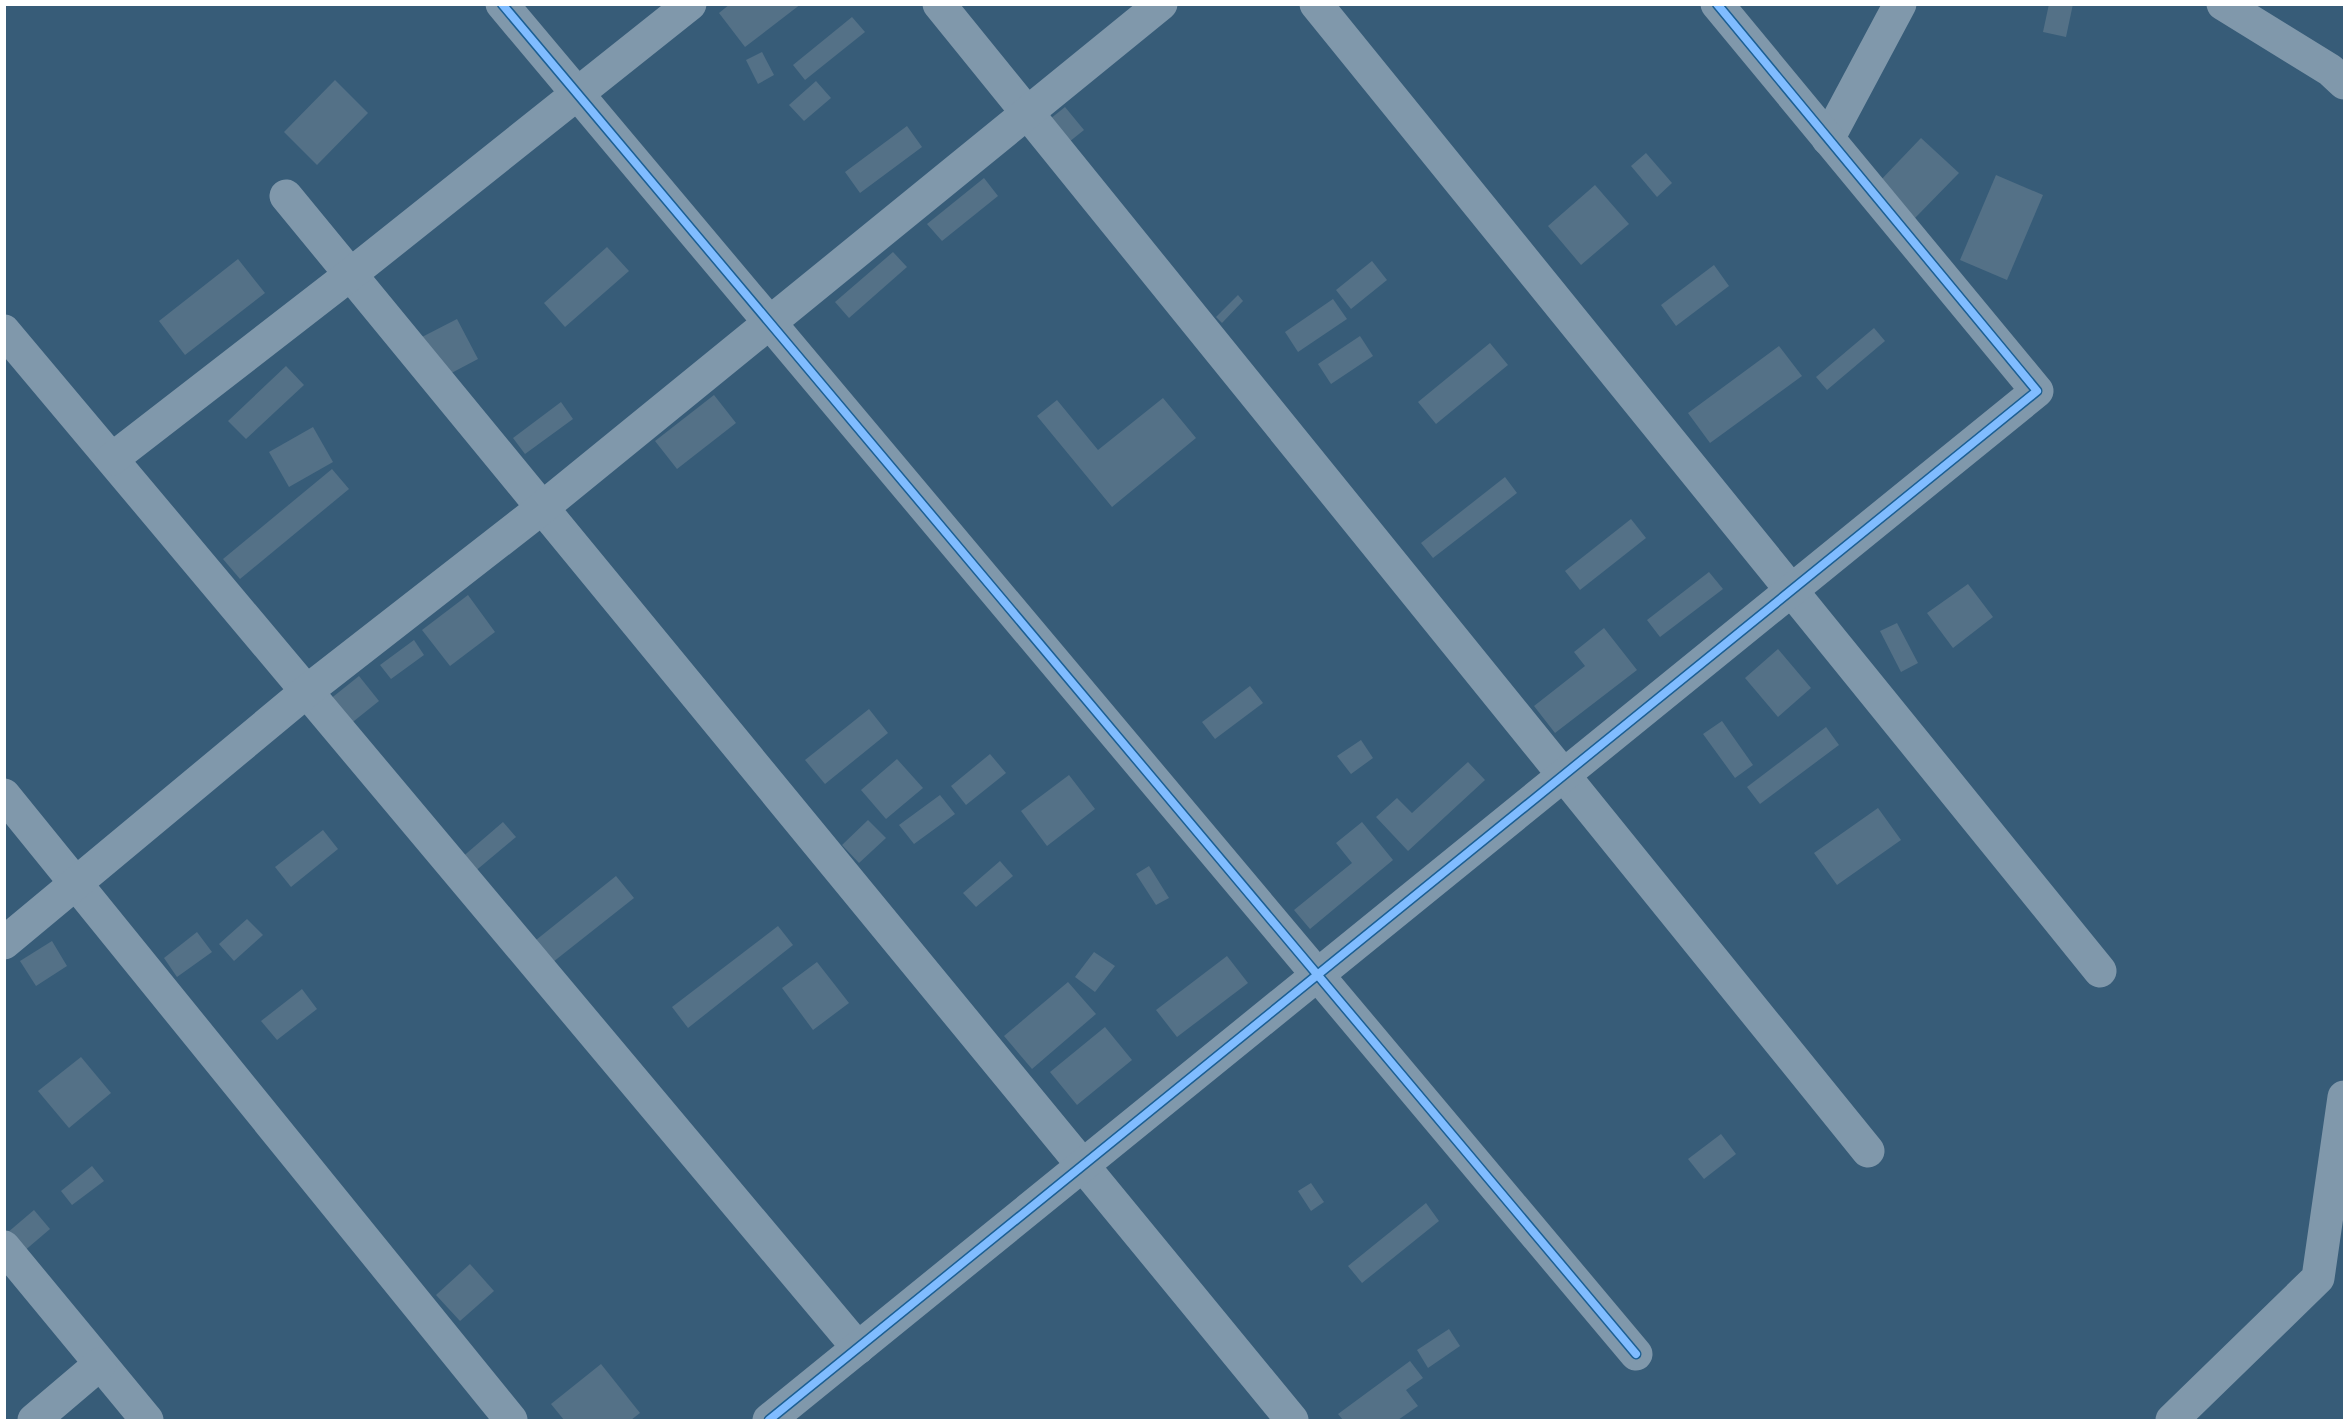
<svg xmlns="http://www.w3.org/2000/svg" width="2349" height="1425" font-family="'Work Sans',sans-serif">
<rect width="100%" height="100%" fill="#375c78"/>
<g fill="#547187">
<path d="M730,4H801L745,47L719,13Z"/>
<path d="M2049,4H2073L2066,37L2043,32Z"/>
<path d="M852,17L865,32L805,80L793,65Z"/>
<path d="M762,52L774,75L758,84L746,60Z"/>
<path d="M335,80L368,113L317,165L284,132Z"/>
<path d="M816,81L831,98L804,121L789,105Z"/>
<path d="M1065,107L1084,130L1069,142L1050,119Z"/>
<path d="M907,126L922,147L860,193L845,172Z"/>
<path d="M1921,138L1959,173L1915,218L1878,183Z"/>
<path d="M1646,153L1672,183L1657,197L1631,166Z"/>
<path d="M1996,175L2043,195L2007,280L1960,260Z"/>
<path d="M984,178L998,196L942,241L927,224Z"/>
<path d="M1595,185L1629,224L1581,265L1548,226Z"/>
<path d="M607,247L629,271L565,327L544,303Z"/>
<path d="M893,252L907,267L849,318L835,302Z"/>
<path d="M238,259L265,293L185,355L159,321Z"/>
<path d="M1372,261L1387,280L1351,309L1336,290Z"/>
<path d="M1714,265L1729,286L1676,326L1661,305Z"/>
<path d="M1238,295L1243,301L1222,323L1216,317Z"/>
<path d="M1333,299L1347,319L1298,352L1285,332Z"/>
<path d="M457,319L478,359L442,378L422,337Z"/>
<path d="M1874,328L1885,341L1827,390L1816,377Z"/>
<path d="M1360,336L1373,356L1331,384L1318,364Z"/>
<path d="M1490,343L1508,365L1436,424L1418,402Z"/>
<path d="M1779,346L1802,376L1710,443L1688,413Z"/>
<path d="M286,366L304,385L246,439L228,421Z"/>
<path d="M714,395L736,423L677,469L655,441Z"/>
<path d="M1163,398L1196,438L1112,507L1037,416L1057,400L1098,450Z"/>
<path d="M561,402L573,419L525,454L513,438Z"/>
<path d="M313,427L333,462L289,487L269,452Z"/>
<path d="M332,469L349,489L240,579L223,559Z"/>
<path d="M1505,477L1517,493L1433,558L1421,543Z"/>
<path d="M1631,519L1646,538L1580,590L1565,571Z"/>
<path d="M1709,572L1723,589L1660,637L1647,620Z"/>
<path d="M1968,584L1993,617L1953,648L1927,613Z"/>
<path d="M468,595L495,632L450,666L422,630Z"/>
<path d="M1897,623L1918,663L1901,672L1880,631Z"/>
<path d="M1604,628L1637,670L1555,733L1534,706L1585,666L1574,652Z"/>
<path d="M414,640L424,655L391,679L380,665Z"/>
<path d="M1778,649L1811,688L1778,717L1745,678Z"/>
<path d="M359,676L379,701L349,725L329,700Z"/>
<path d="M1250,686L1263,703L1215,739L1202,722Z"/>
<path d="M869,709L888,733L825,784L805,760Z"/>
<path d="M1722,721L1753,765L1735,778L1703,734Z"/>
<path d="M1826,727L1839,745L1760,804L1747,787Z"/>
<path d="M1361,740L1373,758L1351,774L1337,756Z"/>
<path d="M990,754L1006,773L966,805L951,786Z"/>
<path d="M897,759L923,788L886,819L861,790Z"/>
<path d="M1468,762L1485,780L1408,851L1376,817L1397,798L1412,813Z"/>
<path d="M1069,775L1095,809L1047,846L1021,811Z"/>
<path d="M940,795L955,814L914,844L899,825Z"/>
<path d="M1878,808L1901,840L1837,885L1814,853Z"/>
<path d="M868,820L886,838L859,863L842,845Z"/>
<path d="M503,822L516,837L473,873L460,859Z"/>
<path d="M1362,822L1393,860L1310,929L1294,910L1352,863L1336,843Z"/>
<path d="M323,830L338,849L291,887L275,867Z"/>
<path d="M1000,861L1013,876L976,907L963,893Z"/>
<path d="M1149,866L1169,898L1156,905L1136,874Z"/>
<path d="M616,876L634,898L553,962L536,940Z"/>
<path d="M247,919L263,935L234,961L219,944Z"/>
<path d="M778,926L793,945L688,1028L672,1007Z"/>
<path d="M197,932L212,952L177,977L164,958Z"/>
<path d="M52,941L67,966L36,986L20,961Z"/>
<path d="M1094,952L1115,966L1095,992L1075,977Z"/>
<path d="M1227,956L1248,983L1177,1037L1156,1010Z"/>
<path d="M817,962L849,1003L813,1030L782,988Z"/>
<path d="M1068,982L1096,1014L1032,1069L1004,1036Z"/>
<path d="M302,989L317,1009L277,1040L261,1021Z"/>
<path d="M1105,1027L1132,1060L1077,1105L1050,1072Z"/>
<path d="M81,1057L111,1093L69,1128L38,1091Z"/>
<path d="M1721,1134L1736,1154L1704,1179L1688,1159Z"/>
<path d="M92,1166L104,1181L72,1205L61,1191Z"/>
<path d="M1311,1183L1324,1202L1311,1211L1298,1191Z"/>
<path d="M1426,1203L1439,1221L1362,1283L1348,1266Z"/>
<path d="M34,1210L50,1229L23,1252L7,1233Z"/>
<path d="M470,1264L494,1291L460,1321L436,1295Z"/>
<path d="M1449,1329L1460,1346L1428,1368L1417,1350Z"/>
<path d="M1410,1361L1423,1378L1406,1390L1418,1406L1398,1420H1343L1338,1414Z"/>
<path d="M601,1364L640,1413L631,1420H564L551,1404Z"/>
</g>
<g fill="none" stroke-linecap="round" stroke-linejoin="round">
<g stroke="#8098ab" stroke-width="33">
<path d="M502,4L1636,1354"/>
<path d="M939,4L1868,1151"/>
<path d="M1316,4L2100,971"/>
<path d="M2223,4L2330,70L2344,83"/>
<path d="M1828,139L1900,4"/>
<path d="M286,196L1292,1420"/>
<path d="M4,331L858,1348"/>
<path d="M112,459L351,274L690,4"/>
<path d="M4,795L511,1420"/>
<path d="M4,943L307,691L542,508L1161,4"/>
<path d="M4,1247L147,1420"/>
<path d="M34,1420L100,1364"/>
<path d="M769,1420L2037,391L1717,4"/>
<path d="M2172,1420L2318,1278L2344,1097"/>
</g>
<g stroke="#1c5f93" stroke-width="11">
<g id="cycleway">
<path d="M502,4L1636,1354"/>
<path d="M769,1420L2037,391L1717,4"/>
</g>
</g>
<use href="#cycleway" stroke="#80bcff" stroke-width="8"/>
</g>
<rect width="2349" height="1425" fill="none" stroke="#ffffff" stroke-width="12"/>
</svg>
